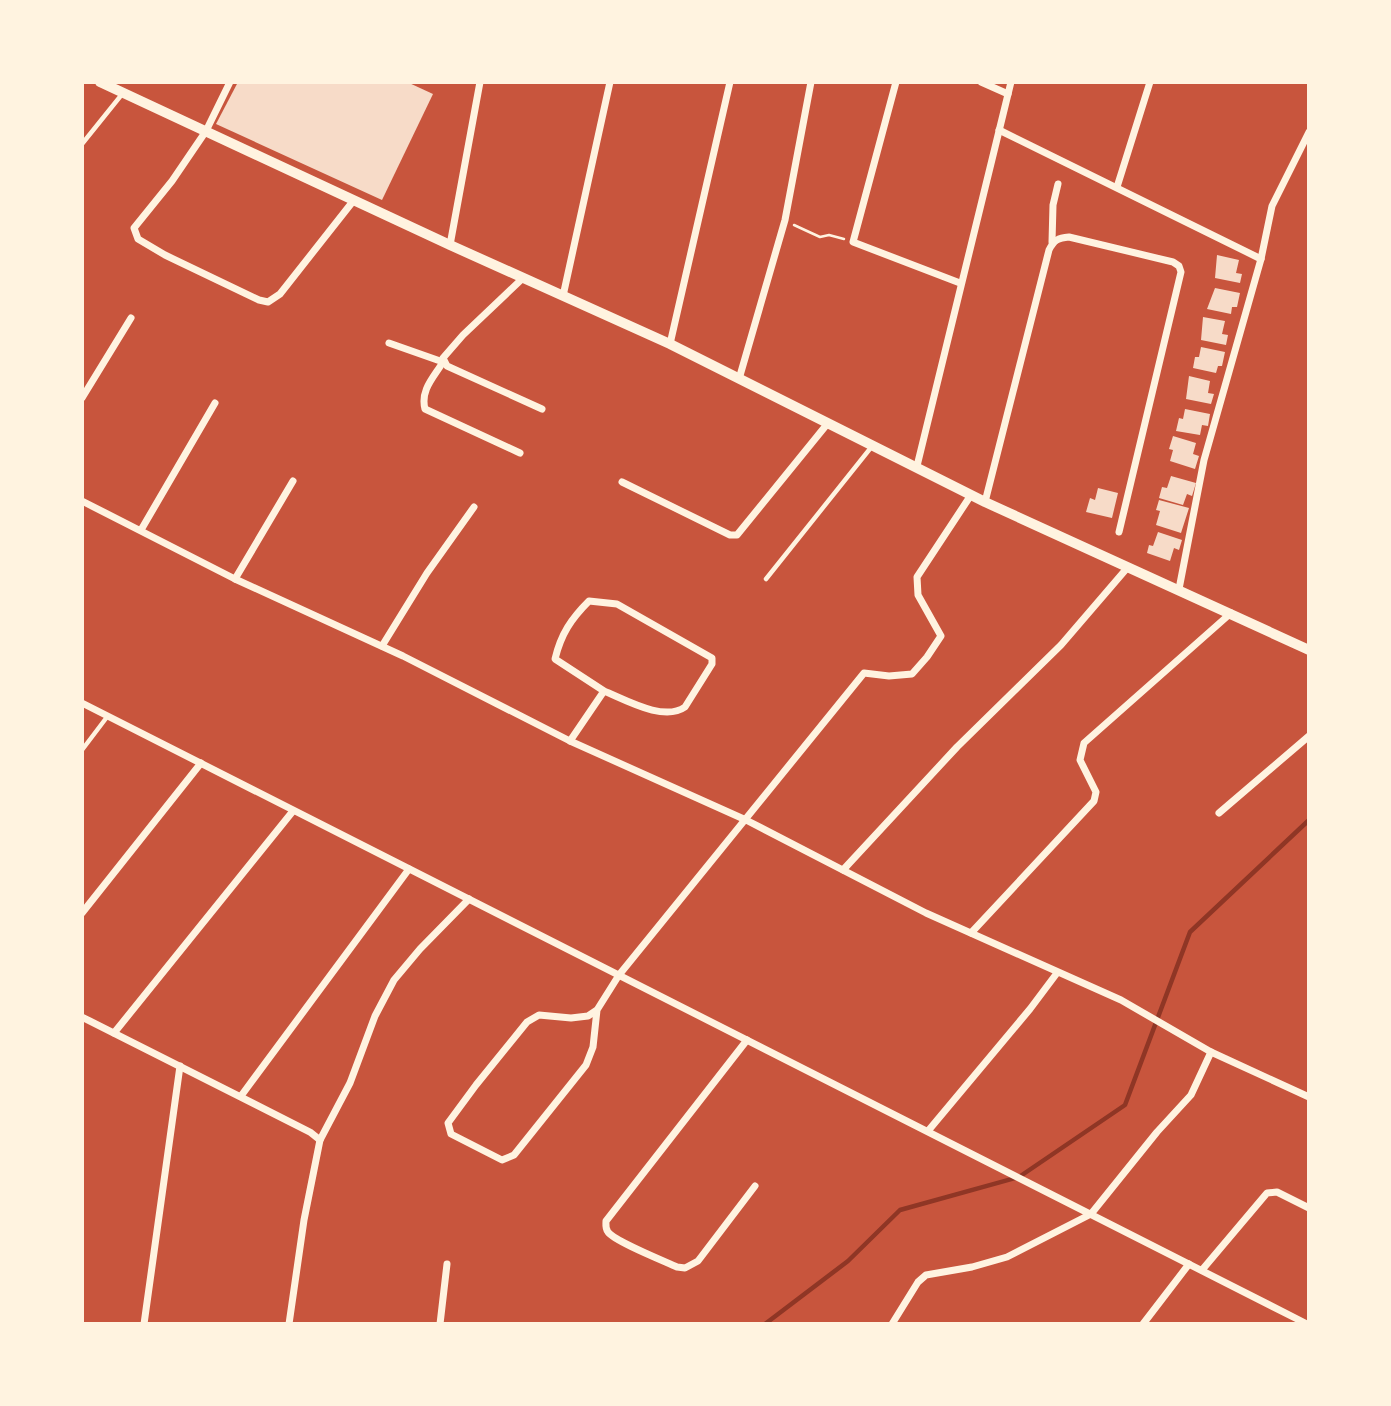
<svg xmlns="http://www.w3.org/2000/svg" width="1391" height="1406" font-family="'Golos Text',sans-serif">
<rect width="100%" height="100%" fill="#c8553d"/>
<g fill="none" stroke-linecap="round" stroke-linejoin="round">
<path stroke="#8f3625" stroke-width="4.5" d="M765,1324L848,1261L900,1210L1019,1177L1125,1105L1190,932L1309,820"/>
</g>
<g fill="#f7dbc8">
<path d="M238,82H407L433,94L382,200L216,124Z"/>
<path d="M1217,255L1239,260L1236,273L1242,274L1240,283L1215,278Z"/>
<path d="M1215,288L1240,293L1237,307H1232L1231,314L1207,309Z"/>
<path d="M1203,317L1225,321L1222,334L1228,335L1226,345L1201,340Z"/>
<path d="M1201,347L1225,352L1222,366H1218L1216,373L1193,368L1195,357H1199Z"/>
<path d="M1189,376L1210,381L1208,393L1214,394L1211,404L1186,399Z"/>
<path d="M1185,409L1210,414L1208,426L1202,425L1200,435L1176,431L1179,418L1183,419Z"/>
<path d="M1173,436L1196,443L1193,454L1199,456L1195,469L1170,461L1173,450L1169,449Z"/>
<path d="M1171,476L1196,483L1192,496L1187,494L1183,505L1159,498L1162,487L1167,488Z"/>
<path d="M1098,488L1118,493L1112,518L1086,512L1090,498L1095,500Z"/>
<path d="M1159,500L1189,508L1181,533L1156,525L1160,511L1156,510Z"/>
<path d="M1158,532L1182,540L1179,550L1174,548L1170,561L1147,553L1149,545L1153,546Z"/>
</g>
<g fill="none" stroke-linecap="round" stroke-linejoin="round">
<path stroke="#fff3e0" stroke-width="2.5" d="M794,225L820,237L829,235L844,239"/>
<g stroke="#fff3e0" stroke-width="4.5">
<path d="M82,144L123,93"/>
<path d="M766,579L873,445"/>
<path d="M82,750L107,717"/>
</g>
<g stroke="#fff3e0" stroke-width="7">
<path d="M230,82L206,131L172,181L134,228L138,239L165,255L259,300L268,302L280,294L354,200"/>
<path d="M896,82L853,242L960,283"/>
<path d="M981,82L1008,94"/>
<path d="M999,130L1261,259"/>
<path d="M1117,187L1150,82"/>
<path d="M1052,242L1053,205L1058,184"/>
<path d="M450,245L480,82"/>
<path d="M523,278L463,335L443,358L447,366L542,409"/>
<path d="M563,296L610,82"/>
<path d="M389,343L443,362C434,377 420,390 425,409L520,453"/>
<path d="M670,344L730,82"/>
<path d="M739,379L785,220L811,82"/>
<path d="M82,398L131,318"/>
<path d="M917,466L1011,82"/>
<path d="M622,482L730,535H737L828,423"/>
<path d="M82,501L235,579L403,656L570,741L746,820L926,913L1121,1000L1211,1052L1309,1097"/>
<path d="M985,502L1049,250C1054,240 1058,238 1069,237L1173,262L1179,266L1181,272L1119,532"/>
<path d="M141,530L215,403"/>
<path d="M235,579L293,481"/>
<path d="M1179,589L1204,460L1261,259L1272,206L1309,132"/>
<path d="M382,646L427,573L474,507"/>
<path d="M82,703L1307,1324"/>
<path d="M570,741L604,691L555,659C561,634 571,619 589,601L617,604L712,658V664L685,707C664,722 626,700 604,691"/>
<path d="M1219,813L1309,736"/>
<path d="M843,870L957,747L1061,645L1128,567"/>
<path d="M82,913L201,763"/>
<path d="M971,933L1094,801L1096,792L1080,760L1084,743L1231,613"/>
<path d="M597,1010L593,1047L586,1065L514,1155L502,1160L451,1134L448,1123L476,1085L527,1022L539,1015L571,1018L588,1016L597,1010L619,975L864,673L889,676L912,674L927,657L941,636L918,595L917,577L971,495"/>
<path d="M82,1017L310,1132L320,1140"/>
<path d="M114,1033L293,811"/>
<path d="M747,1040L606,1221C606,1225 605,1228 608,1232C614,1241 664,1261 677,1267L685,1268L698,1261L755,1186"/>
<path d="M241,1096L409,869"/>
<path d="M928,1131L1030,1009L1057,973"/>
<path d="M1202,1270L1267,1193L1277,1192L1309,1208"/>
<path d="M144,1324L180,1066"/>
<path d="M289,1324L304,1220L320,1140L350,1083L375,1016L394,980L420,949L469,899"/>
<path d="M440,1324L447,1264"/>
<path d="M892,1324L918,1282L926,1275L972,1267L1007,1257L1091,1214L1157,1132L1191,1095L1211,1052"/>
<path d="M1143,1324L1189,1264"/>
</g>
<path stroke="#fff3e0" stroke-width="10" d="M100,82L450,245L670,344L985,502L1309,650"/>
</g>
<rect width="1391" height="1406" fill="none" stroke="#fff3e0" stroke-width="168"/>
</svg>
